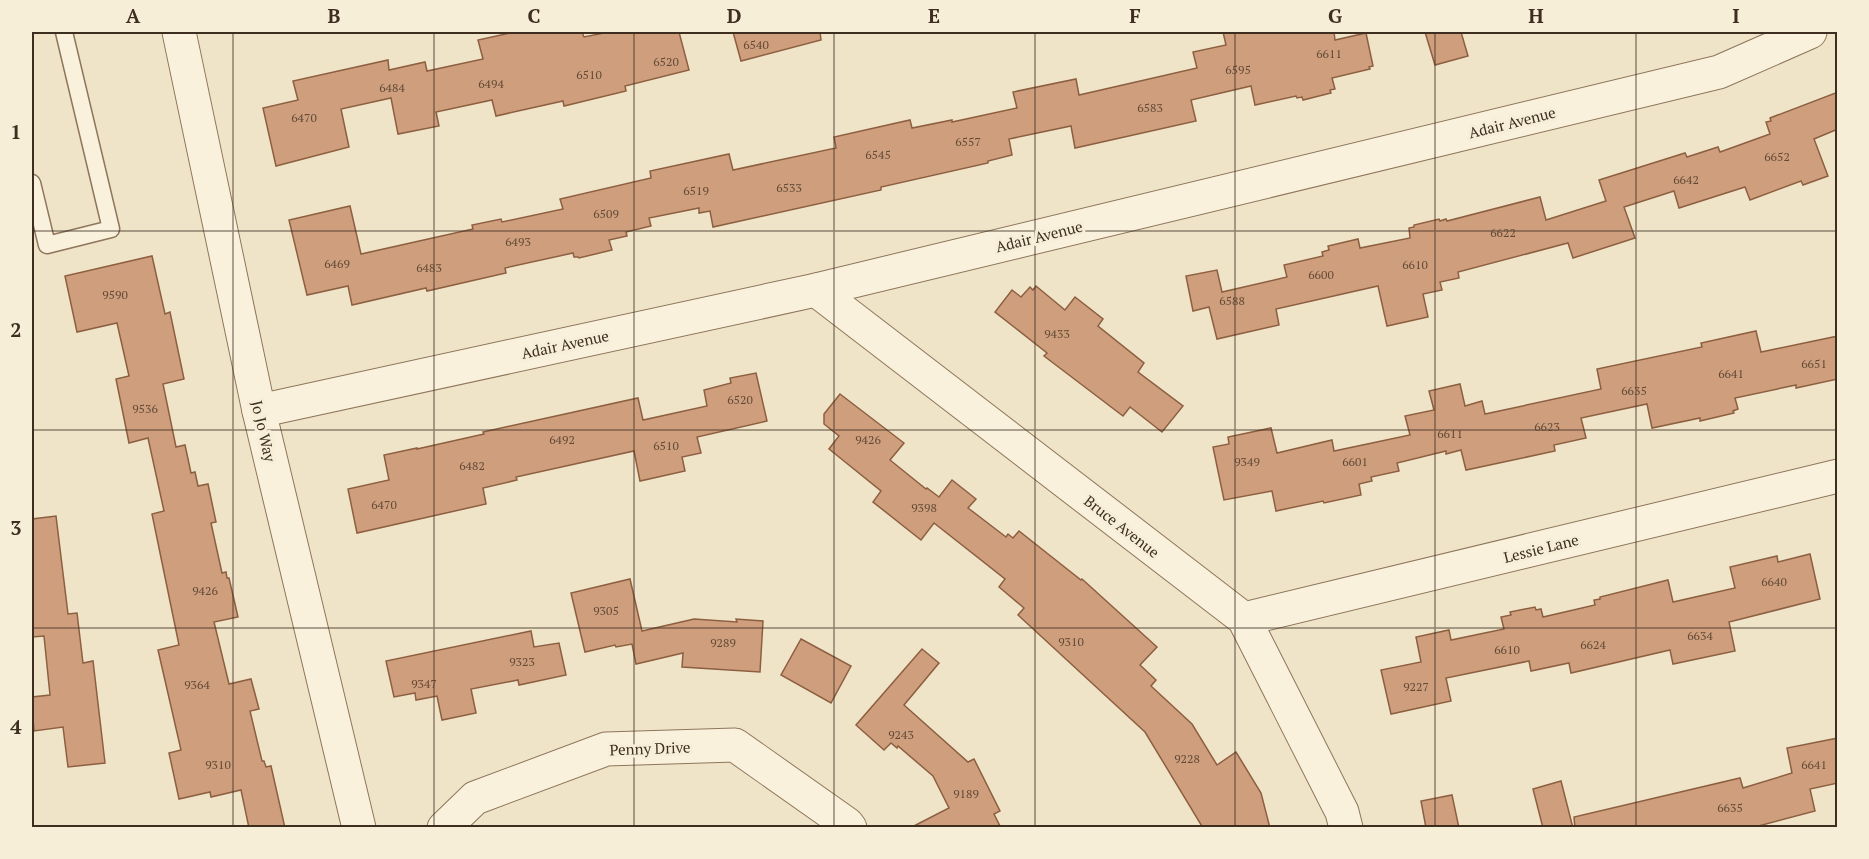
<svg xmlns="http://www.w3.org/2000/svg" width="1869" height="859" font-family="'PT Serif',serif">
<rect width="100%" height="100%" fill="#f0e4c8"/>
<g fill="#cf9f7d" stroke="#8d5f41" stroke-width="1.5">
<path d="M515,32H582L584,37L609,32H679L689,70L625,86L626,91L564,106L563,101L496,116L492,100L436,112L439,126L398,134L391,98L341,109L349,147L276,166L263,108L298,100L293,81L388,60L389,70L425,62L427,71L483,59L478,40Z"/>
<path d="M733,32H820L821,40L741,61Z"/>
<path d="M1223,32H1334L1335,40L1366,33L1373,66L1369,67L1370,69L1332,78L1335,89L1330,90L1331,93L1303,100L1302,97L1297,98L1296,96L1255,105L1251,86L1191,100L1196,121L1075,148L1071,126L1009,139L1012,155L988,161V163L881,187V190L713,227L710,211L699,213V208L649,218L651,226L626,232L627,236L609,240L612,250L579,258L578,257H574L573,253L505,268L506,273L427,291L426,288L352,305L348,286L307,295L289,220L350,206L361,254L473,229L472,225L501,219L502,222L563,209L560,199L651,178L650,171L729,154L733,170L836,148L834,137L910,120L912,128L952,120V122L1017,108L1013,92L1076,79L1079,95L1197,68L1193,52L1226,45Z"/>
<path d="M1425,32H1461L1468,56L1435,65Z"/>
<path d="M1838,92V129L1814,139L1828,176L1803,185L1801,181L1750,200L1745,187L1679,208L1674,191L1624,207L1635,238L1573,258L1568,243L1458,272L1459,278L1440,282L1442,290L1423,294L1428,317L1387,326L1378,286L1276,309L1279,325L1217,339L1209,307L1193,311L1186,276L1217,270L1222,292L1287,277L1284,265L1323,256L1322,252L1329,250L1328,246L1358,239L1360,248L1410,238L1409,228L1414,227V225L1439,219L1440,221L1446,219L1447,221L1540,197L1546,220L1606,201L1599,180L1685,153L1687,157L1718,147L1720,152L1770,134L1766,122L1771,121L1770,118Z"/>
<path d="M152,256L165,314L170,312L184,379L163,384L176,447L185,445L191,473L195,472L198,486L208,484L216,522L211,523L222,573L226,572L227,578H229L238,617L214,622L229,684L251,679L259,709L250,711L262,761H264L266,767L271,766L285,828H249L241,790L211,797L210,792L179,799L169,753L181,750L158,650L179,645L152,514L164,511L148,438L129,443L116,379L129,376L117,323L77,332L65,276Z"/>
<path d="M1036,286L1065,310L1075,297L1103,319L1098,326L1144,363L1138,372L1183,406L1162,432L1130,407L1123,416L1044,356L1047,353L995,312L1012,290L1021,297L1030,287L1033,290Z"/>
<path d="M1756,331L1761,352L1838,336V379L1796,388V385L1735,398L1738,409L1733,411L1734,413L1700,421V418L1652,428L1647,404L1581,418L1586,438L1554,445L1555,451L1466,470L1461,450L1446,454V451L1397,463L1399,471L1371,477L1372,481L1359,484L1361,495L1324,503L1323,501L1276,511L1272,491L1224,500L1213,447L1229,444L1228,437L1271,428L1277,453L1332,440L1334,451L1410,435L1405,416L1434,410L1429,391L1460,384L1465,406L1482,401L1485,414L1601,389L1597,369L1702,347L1701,343Z"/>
<path d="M756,373L767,421L697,437L701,453L682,457L685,471L640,481L634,451L516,477L517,480L483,488L486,504L357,533L348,489L389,480L384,455L417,448V449L484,434L483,432L638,398L643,420L707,406L704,390L731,383L730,378Z"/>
<path d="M840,394L904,443L890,460L926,489L927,488L939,497L952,480L976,499L968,508L1006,537L1008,534L1013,538L1019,531L1081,580L1082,579L1157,647L1140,665L1156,680L1151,686L1192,724L1217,765L1236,752L1261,793L1270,828H1203L1145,732L1018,615L1024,608L999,587L1005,579L934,523L921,540L873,502L881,491L829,449L839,436L824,424V414Z"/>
<path d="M56,516L68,614L77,613L83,663L93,661L105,763L68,767L63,727L34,731L32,708V697L50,695L44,636L32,637V519Z"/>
<path d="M1810,554L1820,599L1729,622L1735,651L1673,664L1670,650L1571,673L1569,663L1531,671L1529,661L1446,678L1451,701L1391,714L1381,670L1421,662L1416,637L1449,630L1451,640L1504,629L1501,617L1511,615L1510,612L1535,607L1536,610L1541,609L1543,617L1595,605L1594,600L1600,599V597L1668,580L1673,602L1735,588L1730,567L1777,556L1778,562Z"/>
<path d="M630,579L642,631L694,619L737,622L736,619L763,621L760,672L682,667L683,653L636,664L632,644L616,647L615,645L585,652L571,593Z"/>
<path d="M531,631L534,647L559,643L566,675L519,685L518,680L471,689L476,713L442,720L437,696L416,700L415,693L394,697L386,661Z"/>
<path d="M801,639L851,666L831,703L781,675Z"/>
<path d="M922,649L939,663L904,705L968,762L974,759L1000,811L994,814L1001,828H910L949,808L933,776L898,746L897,748L891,743L884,750L856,725Z"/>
<path d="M1838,738V783L1810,789L1815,811L1751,828H1575L1574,817L1740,778L1743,788L1792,773L1787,748Z"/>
<path d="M1561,781L1573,828H1543L1533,789Z"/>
<path d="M1452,795L1459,828H1426L1421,801Z"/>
</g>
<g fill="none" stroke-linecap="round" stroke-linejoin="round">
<g stroke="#8d765c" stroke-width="19">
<path id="service" d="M32,183L47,245L111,229L64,32"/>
</g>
<g stroke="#8d765c" stroke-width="35">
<g id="minor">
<path d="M179,32L259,411L359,828"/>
<path d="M816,290L1244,619L1342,812L1346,828"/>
<path d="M259,411L816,290L1719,72L1810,32"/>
<path d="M1244,619L1838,476"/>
<path d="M444,828L475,798L606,749L735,745L847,824L850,828"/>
</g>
</g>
<use href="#service" stroke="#faf1dc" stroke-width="16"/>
<use href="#minor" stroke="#faf1dc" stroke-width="33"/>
</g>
<path fill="none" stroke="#3d2e20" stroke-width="1.5" stroke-opacity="0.55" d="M233,32V828M434,32V828M634,32V828M834,32V828M1035,32V828M1235,32V828M1435,32V828M1636,32V828M32,231H1838M32,430H1838M32,628H1838"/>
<g text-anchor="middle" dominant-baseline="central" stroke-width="6" stroke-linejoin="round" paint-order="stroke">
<g font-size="12" fill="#624a37">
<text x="756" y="44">6540</text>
<text x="1329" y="53">6611</text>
<text x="666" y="61">6520</text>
<text x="1238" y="69">6595</text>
<text x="589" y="74">6510</text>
<text x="491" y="83">6494</text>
<text x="392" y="87">6484</text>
<text x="1150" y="107">6583</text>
<text x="304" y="117">6470</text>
<text x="968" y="141">6557</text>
<text x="878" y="154">6545</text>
<text x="1777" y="156">6652</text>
<text x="1686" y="179">6642</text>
<text x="789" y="187">6533</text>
<text x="696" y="190">6519</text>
<text x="606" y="213">6509</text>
<text x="1503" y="232">6622</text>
<text x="518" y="241">6493</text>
<text x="337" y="263">6469</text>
<text x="1415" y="264">6610</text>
<text x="429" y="267">6483</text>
<text x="1321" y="274">6600</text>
<text x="115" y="294">9590</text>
<text x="1232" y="300">6588</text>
<text x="1057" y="333">9433</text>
<text x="1814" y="363">6651</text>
<text x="1731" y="373">6641</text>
<text x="1634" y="390">6635</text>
<text x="740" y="399">6520</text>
<text x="145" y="408">9536</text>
<text x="1547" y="426">6623</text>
<text x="1450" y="433">6611</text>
<text x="562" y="439">6492</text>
<text x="868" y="439">9426</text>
<text x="666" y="445">6510</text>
<text x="1247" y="461">9349</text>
<text x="1355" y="461">6601</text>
<text x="472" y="465">6482</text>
<text x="384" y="504">6470</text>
<text x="924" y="507">9398</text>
<text x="1774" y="581">6640</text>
<text x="205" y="590">9426</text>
<text x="606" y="610">9305</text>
<text x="1700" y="635">6634</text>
<text x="1071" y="641">9310</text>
<text x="723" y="642">9289</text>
<text x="1593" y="644">6624</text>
<text x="1507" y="649">6610</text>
<text x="522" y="661">9323</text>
<text x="424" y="683">9347</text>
<text x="197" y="684">9364</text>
<text x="1416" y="686">9227</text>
<text x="901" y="734">9243</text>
<text x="1187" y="758">9228</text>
<text x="218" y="764">9310</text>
<text x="1814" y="764">6641</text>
<text x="966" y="793">9189</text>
<text x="1730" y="807">6635</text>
</g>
<g font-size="15" fill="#3d2e20" stroke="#f7eed8">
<text transform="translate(1512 122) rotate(-14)">Adair Avenue</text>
<text transform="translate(1039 236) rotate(-14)">Adair Avenue</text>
<text transform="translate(565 344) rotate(-12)">Adair Avenue</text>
<text transform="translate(264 431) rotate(77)">Jo Jo Way</text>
<text transform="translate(1122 526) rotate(38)">Bruce Avenue</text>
<text transform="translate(1541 548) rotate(-14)">Lessie Lane</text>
<text transform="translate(650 748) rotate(-2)">Penny Drive</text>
</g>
</g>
<rect width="1869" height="859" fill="none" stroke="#f7eed8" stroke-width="66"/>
<rect x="33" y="33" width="1803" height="793" fill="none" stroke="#3d2e20" stroke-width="2"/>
<g font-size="20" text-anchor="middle" font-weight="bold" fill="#3d2e20">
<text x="133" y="23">A</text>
<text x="334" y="23">B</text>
<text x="534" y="23">C</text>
<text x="734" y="23">D</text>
<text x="934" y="23">E</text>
<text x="1135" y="23">F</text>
<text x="1335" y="23">G</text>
<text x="1536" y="23">H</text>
<text x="1736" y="23">I</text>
<text x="16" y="139">1</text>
<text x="16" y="337">2</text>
<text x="16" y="535">3</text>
<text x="16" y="734">4</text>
</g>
</svg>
